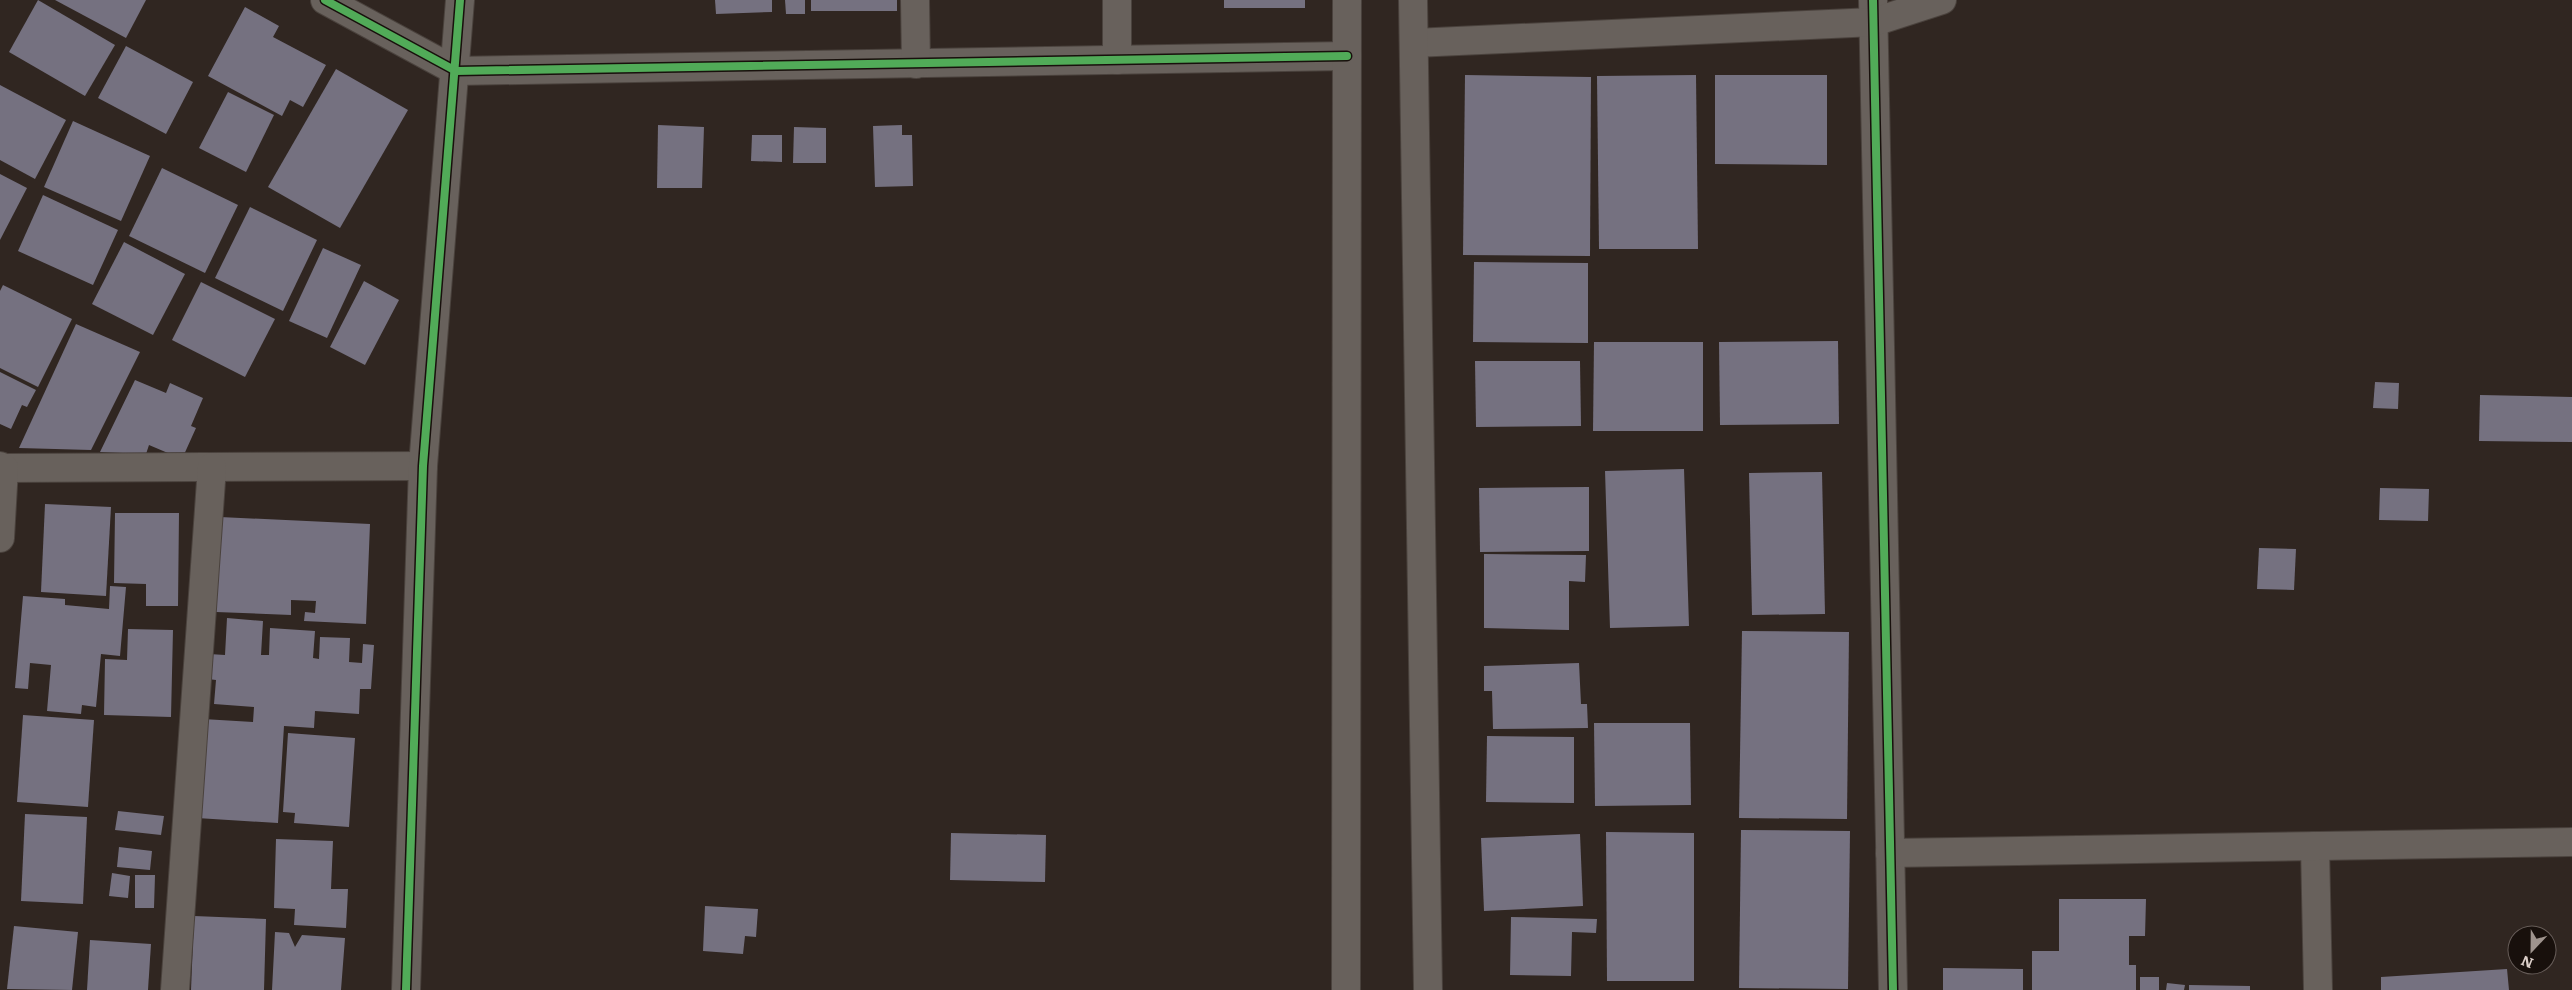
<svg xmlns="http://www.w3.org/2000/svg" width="2572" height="990" font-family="Literata,serif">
<rect width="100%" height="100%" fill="#302621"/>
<g fill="#757180">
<path d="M38,0L115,45L85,96L9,52Z"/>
<path d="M55,0H146L126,38Z"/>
<path d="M715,0H772V12L716,14Z"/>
<path d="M785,0H805V14H786Z"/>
<rect x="811" y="0" width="86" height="11"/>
<rect x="1224" y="0" width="81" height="8"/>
<path d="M245,7L279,26L273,37L326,65L303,107L290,100L282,116L208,76Z"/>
<path d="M126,46L193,82L166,134L98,98Z"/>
<path d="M336,69L408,110L340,228L268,187Z"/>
<path d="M1465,75L1591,77L1590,256L1463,255Z"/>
<path d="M1696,75L1698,249H1599L1597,76Z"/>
<path d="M1715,75H1827V165L1715,164Z"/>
<path d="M0,85L66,120L35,179L0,160Z"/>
<path d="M228,92L274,115L246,172L199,148Z"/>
<path d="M73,121L150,156L121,221L44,187Z"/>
<path d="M658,125L704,127L702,188H657Z"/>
<path d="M902,125V135H912L913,186L875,187L873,126Z"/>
<path d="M794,127L826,128V163H793Z"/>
<path d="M752,135H782V162L751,161Z"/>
<path d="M162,168L238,205L205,273L129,236Z"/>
<path d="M0,174L27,188L0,240Z"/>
<path d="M43,195L118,230L93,285L18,251Z"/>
<path d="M250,207L317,240L283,311L215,278Z"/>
<path d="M124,242L185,274L153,335L92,304Z"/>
<path d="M323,248L361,265L327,338L289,321Z"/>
<path d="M1474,262L1588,263V343L1473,342Z"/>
<path d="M364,281L399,300L365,365L330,347Z"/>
<path d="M201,282L275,319L245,377L172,340Z"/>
<path d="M3,285L72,319L38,387L0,368V291Z"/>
<path d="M76,324L140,352L91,450L19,448Z"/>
<path d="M1838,341L1839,424L1720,425L1719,342Z"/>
<path d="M1594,342H1703V431H1593Z"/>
<path d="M1475,361H1580L1581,426L1476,427Z"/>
<path d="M0,372L36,390L27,407L22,405L11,429L0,424Z"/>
<path d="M135,380L166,393L170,383L203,398L191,426L196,428L182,459L149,445L146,454L100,452Z"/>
<path d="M2375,382L2399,383L2398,409L2373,408Z"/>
<path d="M2480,395L2572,397V442L2479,441Z"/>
<path d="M1684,469L1689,626L1610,628L1605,471Z"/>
<path d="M1822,472L1825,614L1752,615L1749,473Z"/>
<path d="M1589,487V551L1480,552L1479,488Z"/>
<path d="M2380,488L2429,489L2428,521L2379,520Z"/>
<path d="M45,504L111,507L106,596L41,592Z"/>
<path d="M115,513H179L178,606H146V584L114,583Z"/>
<path d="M220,517L370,524L366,624L304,621L305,612L315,613L316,601L291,600V615L216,612Z"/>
<path d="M2259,548L2296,549L2294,590L2257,589Z"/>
<path d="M1484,554L1586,555L1585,582L1569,581V630L1484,628Z"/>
<path d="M110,586L126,587L120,656L101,654L96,707L82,705L81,714L47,711L51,665L30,663L28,689L15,688L23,596L65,599V605L109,609Z"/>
<path d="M227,618L263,621L261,655H269L270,628L315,631L313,658L319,659L320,637L350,638L349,662L362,663L363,644L374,645L371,689H360L359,714L315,711L314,728L284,726L278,823L197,818L203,719L253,722L254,707L214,704L216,680L208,679L209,654L225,655Z"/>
<path d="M128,629L173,630L171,717L104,715L105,659L127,660Z"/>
<path d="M1742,631L1849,632L1847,819L1739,818Z"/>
<path d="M1579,663L1581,704H1587L1588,728L1493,729L1492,691H1484V666Z"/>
<path d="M23,715L94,720L88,807L17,802Z"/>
<path d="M1594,723H1690L1691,805L1595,806Z"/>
<path d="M288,733L355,738L349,827L294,823L295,813L283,812Z"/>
<path d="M1487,736L1574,737V803L1486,802Z"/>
<path d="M118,811L164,816L161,835L115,830Z"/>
<path d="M25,814L87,817L83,904L21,901Z"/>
<path d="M1741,830L1850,831L1848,989L1739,988Z"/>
<path d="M1606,832L1694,833V981H1607Z"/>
<path d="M951,833L1046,835L1045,882L950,880Z"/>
<path d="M1580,834L1583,906L1484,911L1481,838Z"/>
<path d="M276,839L333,841L331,889H348L346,928L294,925L295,909L274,908Z"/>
<path d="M119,847L152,851L150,870L117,867Z"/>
<path d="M112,873L130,876L128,898L109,896Z"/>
<path d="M135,875H155L154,908H135Z"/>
<path d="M2059,899H2146L2145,936H2129V965H2136V990H2032V951H2059Z"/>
<path d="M705,906L758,909L756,937L745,936L743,954L703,951Z"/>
<path d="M194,916L266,919L264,990H191Z"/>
<path d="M1511,917L1597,919L1596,933L1572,932L1571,976L1510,975Z"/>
<path d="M14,926L78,932L72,990L7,989Z"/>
<path d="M275,932L289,933L295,947L302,935L345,938L341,990H272Z"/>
<path d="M90,940L151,944L148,990H87Z"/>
<path d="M1943,968L2023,969V990H1943Z"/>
<path d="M2507,969L2509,990H2381V977Z"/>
<rect x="2140" y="977" width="19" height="13"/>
<path d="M2167,983L2185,985L2184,990H2166Z"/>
<path d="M2189,985L2250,986V990H2189Z"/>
</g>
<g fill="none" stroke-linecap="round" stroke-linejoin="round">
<g stroke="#4a423d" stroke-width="30">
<g id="minor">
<path d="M325,0L456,71L1347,56"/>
<path d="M915,0L916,64"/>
<path d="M1873,0L1893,990"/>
<path d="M1414,43L1874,22L1942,0"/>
<path d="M1117,60V0"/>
<path d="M0,466L4,468L423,466"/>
<path d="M0,538L4,468"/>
<path d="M2315,846L2318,990"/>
<path d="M1890,853L2572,842"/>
<path d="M175,990L212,467"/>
<path d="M406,990L423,466L460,0"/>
</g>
</g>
<g stroke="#4a423d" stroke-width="30">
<g id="tertiary">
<path d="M1413,0L1428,990"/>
<path d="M1346,990L1347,0"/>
</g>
</g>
<use href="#minor" stroke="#68615c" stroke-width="28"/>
<use href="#tertiary" stroke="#68615c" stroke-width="28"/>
<g stroke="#18100c" stroke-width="11">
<g id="cycleway">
<path d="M325,0L456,71L1347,56"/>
<path d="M1873,0L1893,990"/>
<path d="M406,990L423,466L460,0"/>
</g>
</g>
<use href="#cycleway" stroke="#51ab58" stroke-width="8"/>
</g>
<g transform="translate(2532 950) rotate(202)"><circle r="24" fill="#18100c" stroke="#665c58"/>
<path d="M0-4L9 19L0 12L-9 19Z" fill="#9f948e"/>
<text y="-8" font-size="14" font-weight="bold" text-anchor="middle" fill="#dbcfc9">N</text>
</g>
</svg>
